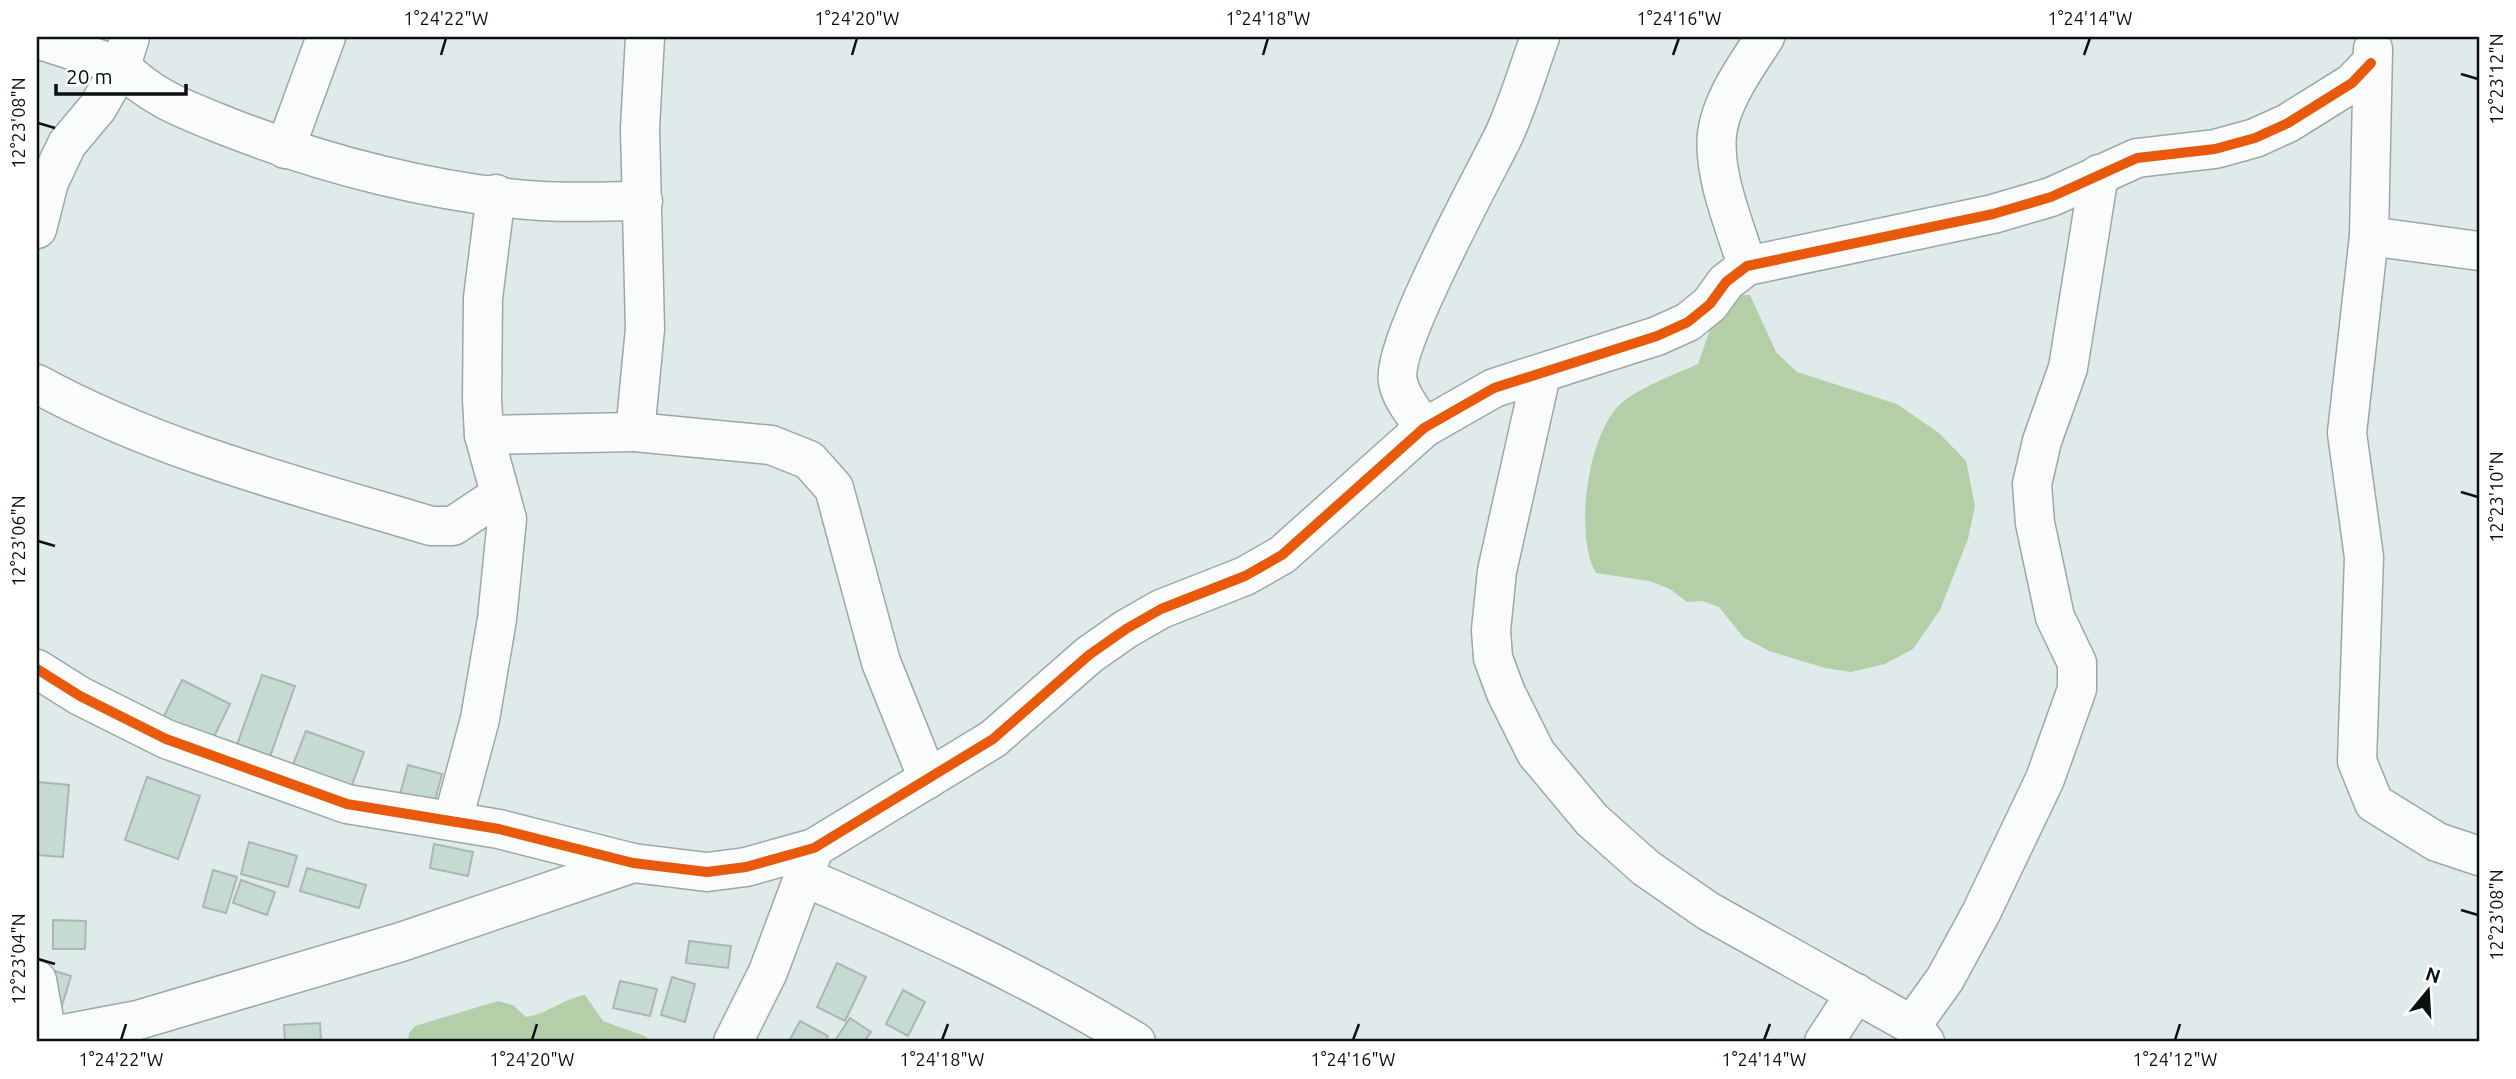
<svg xmlns="http://www.w3.org/2000/svg" width="2516" height="1079" font-family="Ubuntu,sans-serif">
<rect width="100%" height="100%" fill="#deebea"/>
<g fill="#b4cfa7">
<path d="M1736,295H1750L1776,352L1797,372L1897,404L1939,433L1966,461L1975,506L1968,539L1940,610L1913,649L1885,664L1851,672L1825,668L1769,651L1743,637L1719,607L1703,601L1687,602L1670,589L1649,581L1596,573C1573,534 1588,427 1625,400C1646,385 1675,374 1698,364L1715,315Z"/>
<path d="M585,995L603,1021L645,1036L651,1042H408L409,1033L415,1026L498,1001L513,1005L526,1017C548,1014 564,998 585,995Z"/>
</g>
<g fill="#c5dbd2" stroke="#acb5b3" stroke-width="2">
<path d="M262,675L295,686L266,768L233,756Z"/>
<path d="M182,680L230,704L208,749L159,726Z"/>
<path d="M306,731L364,752L348,796L289,775Z"/>
<path d="M408,765L442,774L430,819L396,809Z"/>
<path d="M147,777L200,796L178,859L125,840Z"/>
<path d="M38,782L69,785L63,857L37,855Z"/>
<path d="M249,842L297,856L288,887L241,874Z"/>
<path d="M434,844L473,852L468,876L430,868Z"/>
<path d="M307,868L366,885L359,908L300,891Z"/>
<path d="M213,870L237,877L226,913L203,907Z"/>
<path d="M241,880L275,892L267,915L233,903Z"/>
<path d="M53,920L86,921L85,949H53Z"/>
<path d="M689,941L731,946L728,968L686,963Z"/>
<path d="M837,963L866,977L845,1021L817,1007Z"/>
<path d="M41,967L71,976L56,1025Z"/>
<path d="M672,977L695,984L685,1022L661,1015Z"/>
<path d="M620,981L657,989L650,1016L613,1008Z"/>
<path d="M903,990L925,1002L908,1036L886,1024Z"/>
<path d="M850,1018L871,1032L864,1042H834Z"/>
<path d="M800,1021L828,1036L825,1042L789,1041Z"/>
<path d="M320,1023L321,1042H285L284,1025Z"/>
</g>
<g fill="none" stroke-linecap="round" stroke-linejoin="round">
<g stroke="#9da7a6" stroke-width="41">
<g id="street">
<path d="M645,37L640,128L645,329L635,432L771,445L809,460L834,488L881,662L928,779"/>
<path d="M37,39L121,66L130,37"/>
<path d="M2373,49L2369,236L2347,433L2364,557L2357,761L2374,803L2437,842L2479,856"/>
<path d="M285,149L326,37"/>
<path d="M37,229L49,182L67,144L98,107L121,66C152,99 189,111 231,128C326,165 438,194 541,201C575,203 609,201 643,201"/>
<path d="M2369,236L2479,251"/>
<path d="M1747,266C1735,225 1713,177 1717,134C1721,100 1747,65 1765,37"/>
<path d="M1541,375L1497,571L1491,630L1493,658L1506,693L1536,753L1592,820L1646,868L1708,911L1912,1025"/>
<path d="M37,384C159,451 299,486 431,526H453L498,496"/>
<path d="M1424,428C1415,414 1401,398 1398,382C1390,347 1483,177 1503,137C1518,105 1528,70 1540,37"/>
<path d="M484,435L635,432"/>
<path d="M37,669L80,696L166,739L347,804L499,829L633,863L707,872L746,867L814,848L993,739L1089,655L1126,629L1161,609L1245,576L1282,555L1424,428L1494,388L1657,336L1688,322L1710,304L1726,282L1747,266L1993,214L2051,197L2137,158L2215,149L2255,138L2288,123L2352,83L2371,63"/>
<path d="M453,820L480,719L497,619L507,519L484,435L482,399L483,298L496,194"/>
<path d="M804,877C918,926 1030,977 1136,1042"/>
<path d="M37,980L47,1035"/>
<path d="M37,1039L138,1020L401,942L633,863"/>
<path d="M733,1042L768,972L812,854"/>
<path d="M1824,1042L1856,993"/>
<path d="M1925,1042L1912,1025L1945,979L1981,913L2045,779L2077,689V663L2055,617L2035,523L2032,484L2042,441L2068,368L2099,174"/>
</g>
</g>
<use href="#street" stroke="#fafcfc" stroke-width="38"/>
<g stroke="#fff" stroke-width="15">
<path id="cycleway" d="M37,669L80,696L166,739L347,804L499,829L633,863L707,872L746,867L814,848L993,739L1089,655L1126,629L1161,609L1245,576L1282,555L1424,428L1494,388L1657,336L1688,322L1710,304L1726,282L1747,266L1993,214L2051,197L2137,158L2215,149L2255,138L2288,123L2352,83L2371,63"/>
</g>
<use href="#cycleway" stroke="#e8590c" stroke-width="10"/>
</g>
<path fill="none" stroke="#081110" stroke-width="2.5" d="M441,55L446,38M852,55L857,38M1263,55L1268,38M1673,55L1679,38M2084,55L2090,38M2461,74L2478,79M38,123L55,128M2461,492L2478,497M38,541L55,546M2461,910L2478,915M38,959L55,964M121,1040L126,1024M532,1040L537,1024M942,1040L948,1024M1353,1040L1359,1024M1764,1040L1770,1024M2175,1040L2180,1024"/>
<rect width="2516" height="1079" fill="none" stroke="#ffffff" stroke-width="77"/>
<g transform="translate(2428 991) rotate(18)" stroke="#ffffff" stroke-width="5" paint-order="stroke">
<path d="M0-5L12 26L0 18L-12 26Z" fill="#081110"/>
<text y="-10" font-size="19" font-weight="bold" text-anchor="middle" fill="#081110">N</text>
</g>
<path d="M56 84v10h130v-10" fill="none" stroke="#081110" stroke-width="3.5"/>
<text x="66" y="84" font-size="21" fill="#081110" stroke="#ffffff" stroke-width="5" paint-order="stroke">20 m</text>
<rect x="38" y="38" width="2440" height="1002" fill="none" stroke="#081110" stroke-width="2.5"/>
<g font-size="18" text-anchor="middle" fill="#081110">
<text x="446" y="25">1°24'22"W</text>
<text x="857" y="25">1°24'20"W</text>
<text x="1268" y="25">1°24'18"W</text>
<text x="1679" y="25">1°24'16"W</text>
<text x="2090" y="25">1°24'14"W</text>
<text transform="translate(2497 79) rotate(-90)" y="6">12°23'12"N</text>
<text transform="translate(19 123) rotate(-90)" y="6">12°23'08"N</text>
<text transform="translate(2497 497) rotate(-90)" y="6">12°23'10"N</text>
<text transform="translate(19 541) rotate(-90)" y="6">12°23'06"N</text>
<text transform="translate(2497 915) rotate(-90)" y="6">12°23'08"N</text>
<text transform="translate(19 959) rotate(-90)" y="6">12°23'04"N</text>
<text x="121" y="1066">1°24'22"W</text>
<text x="532" y="1066">1°24'20"W</text>
<text x="942" y="1066">1°24'18"W</text>
<text x="1353" y="1066">1°24'16"W</text>
<text x="1764" y="1066">1°24'14"W</text>
<text x="2175" y="1066">1°24'12"W</text>
</g>
</svg>
